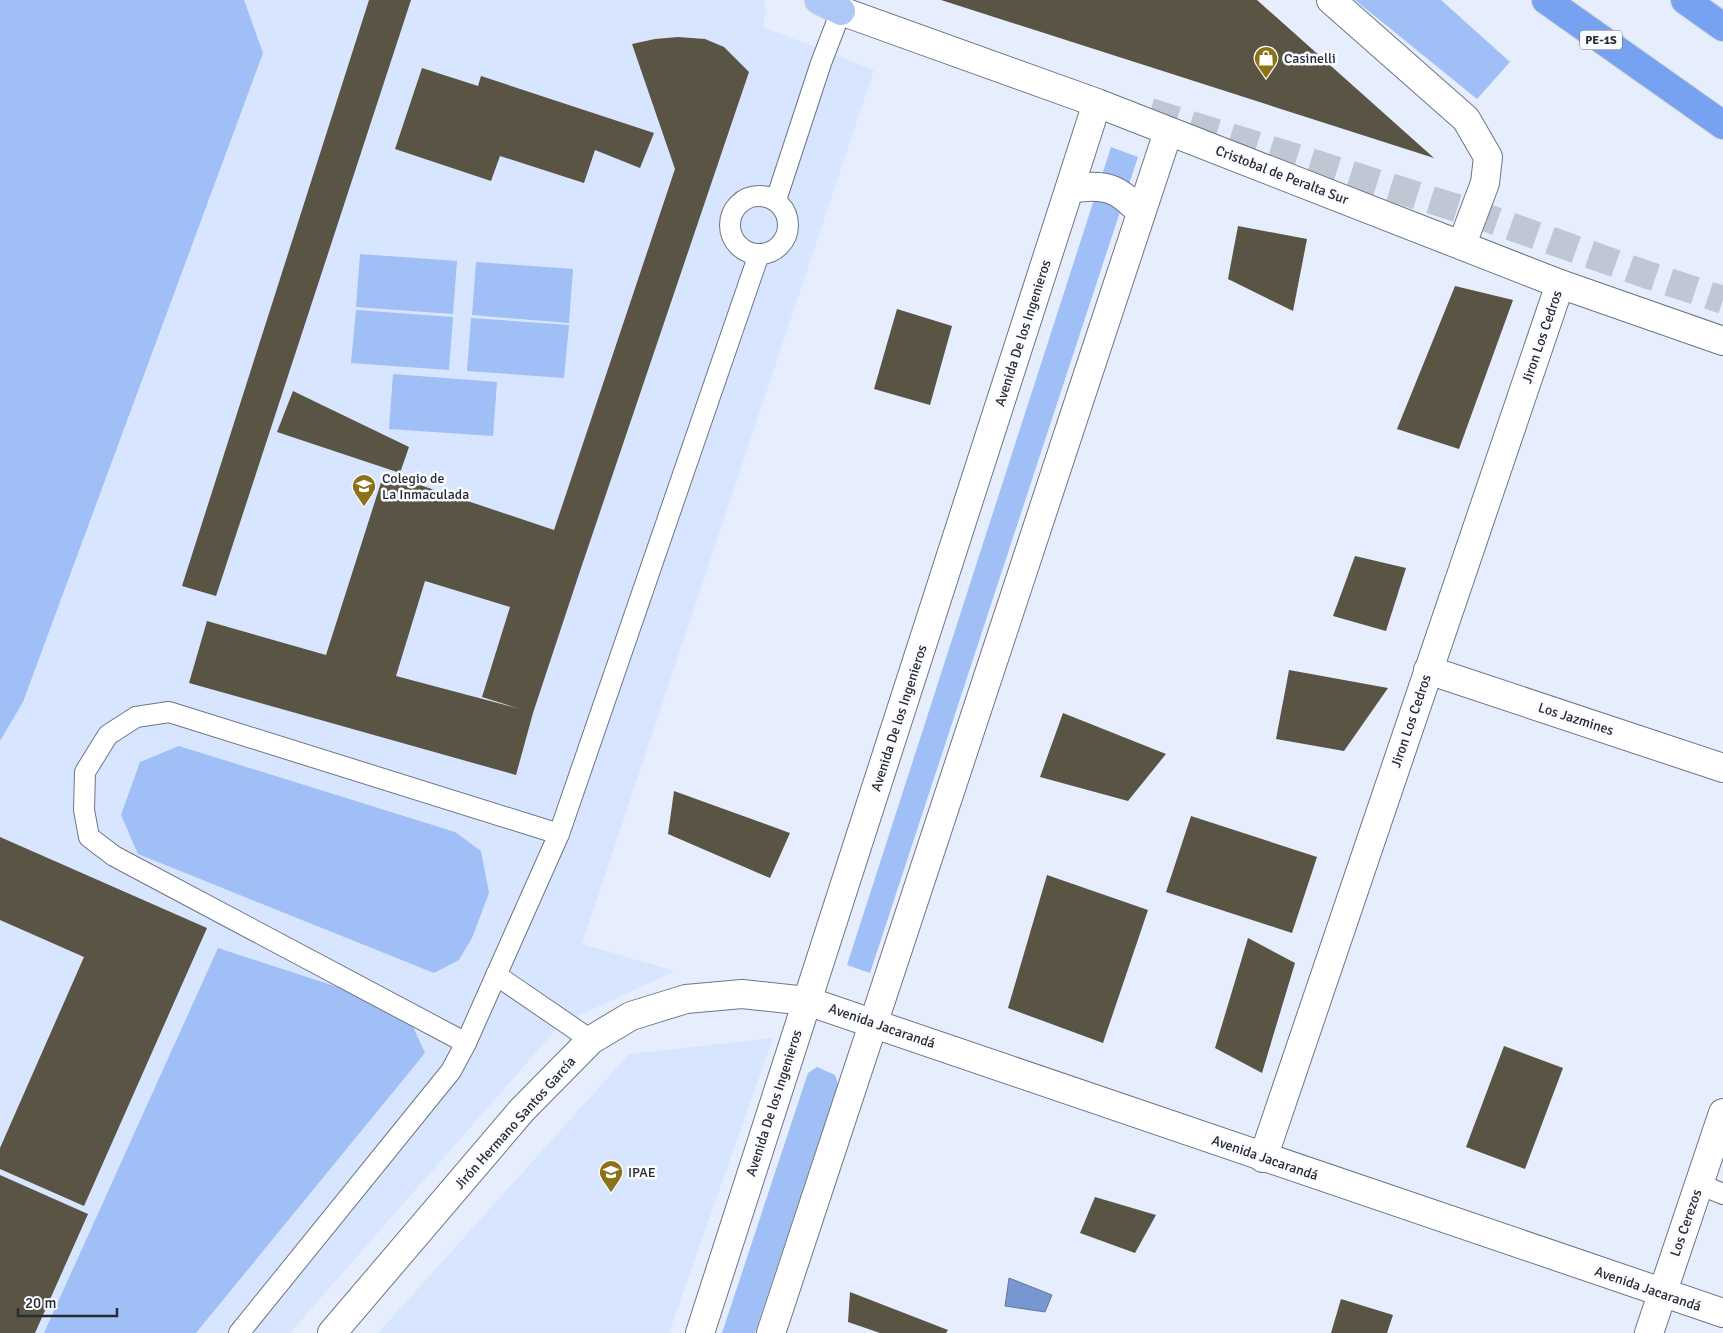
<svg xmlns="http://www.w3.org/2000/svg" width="1723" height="1333" font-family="Signika,sans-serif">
<rect width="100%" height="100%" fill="#e6eefd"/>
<g fill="#d8e5fe">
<path d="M0,0H764L766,9L763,27L874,70L582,944L675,971L561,1024L290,1333H0Z"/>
<path d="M773,1038L669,1333H378L629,1054Z"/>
</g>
<g fill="#a0bff6">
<path d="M0,0H244L263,53L23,702L0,741Z"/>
<path d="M1355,0H1441L1510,62L1477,99Z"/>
<path d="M1111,147L1138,157L870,973L847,965Z"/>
<path d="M360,254L457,261L453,314L356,307Z"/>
<path d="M476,262L573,269L569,323L472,315Z"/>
<path d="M356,310L453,317L449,370L351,363Z"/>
<path d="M471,318L569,325L564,378L467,371Z"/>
<path d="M393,374L497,382L493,436L389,429Z"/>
<path d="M179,746L455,832L481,851L489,893L472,938L459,960L434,973L138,854L121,815L140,762Z"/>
<path d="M218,948L405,1009L425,1053L196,1333H44Z"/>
<path d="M817,1067L835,1075L838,1084L755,1333H722L808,1073Z"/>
</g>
<path fill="#7897d0" stroke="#6077a1" d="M1009,1278L1052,1295L1045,1312L1005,1306Z"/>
<g fill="#5a5444" fill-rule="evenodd">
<path d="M369,0H411L216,596L182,586Z"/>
<path d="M941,0H1257L1434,158Z"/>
<path d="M678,37L705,39L724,47L749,72L579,574L533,713L516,775L189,683L207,621L326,655L384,473L554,530L675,169L632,44L655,39ZM425,581L510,607L482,697L520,709L396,676Z"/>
<path d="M422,68L478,86L481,76L654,133L640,168L595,150L584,183L500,156L491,181L395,149Z"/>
<path d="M1238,226L1307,239L1293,311L1228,279Z"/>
<path d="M1455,286L1513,300L1459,449L1397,429Z"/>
<path d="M897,309L952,326L930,405L874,389Z"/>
<path d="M293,391L409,447L400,473L277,432Z"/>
<path d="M1355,556L1406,568L1386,631L1333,616Z"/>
<path d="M1289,670L1388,688L1344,751L1276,739Z"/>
<path d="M1063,713L1166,754L1128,801L1040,777Z"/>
<path d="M674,791L790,833L770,878L668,834Z"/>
<path d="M1191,816L1317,857L1292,933L1166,892Z"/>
<path d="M0,837L207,928L84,1206L0,1169V1148L84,957L0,920Z"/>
<path d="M1047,875L1148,910L1103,1043L1008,1008Z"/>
<path d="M1248,938L1295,963L1262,1073L1215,1048Z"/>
<path d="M1504,1046L1563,1068L1525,1169L1466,1147Z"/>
<path d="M0,1175L88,1214L35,1333H0Z"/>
<path d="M1095,1197L1156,1215L1135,1253L1080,1233Z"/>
<path d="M850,1292L948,1330L946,1333H880L848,1322Z"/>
<path d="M1341,1299L1393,1315L1387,1333H1331Z"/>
</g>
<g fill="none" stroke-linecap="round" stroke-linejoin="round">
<path stroke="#c0c7d4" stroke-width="28" stroke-dasharray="28 14" stroke-linecap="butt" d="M1150,112L1473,213L1645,274L1723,300"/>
<g stroke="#6d7685" stroke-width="22">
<g id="service">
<circle cx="759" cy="225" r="29"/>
<path d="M776,200L821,63L841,11"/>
<path d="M496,975L591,1040"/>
<path d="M466,1043L114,856L89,837L84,810L85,772L108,735L136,717L169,712L559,834"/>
<path d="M1699,1184L1723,1194"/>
<path d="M239,1333L451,1071L466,1043L559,834L759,254"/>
</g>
</g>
<g stroke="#6d7685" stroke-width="30">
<g id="minor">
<path d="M1428,670L1723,768"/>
<path d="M1263,1158L1560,284"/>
<path d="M332,1333L522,1110L591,1040L631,1016L686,999L742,994L807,1001L1723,1313"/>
<path d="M1649,1333L1723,1113"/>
</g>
</g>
<g stroke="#6d7685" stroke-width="30">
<g id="tertiary">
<path d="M1070,189C1104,183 1118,187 1141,213"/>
<path d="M700,1333L1097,103"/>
<path d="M771,1333L1168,132"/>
</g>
</g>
<g stroke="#6d7685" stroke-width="30">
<g id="secondary">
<path d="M1331,0L1466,119L1488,157L1485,183L1462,244"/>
<path d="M841,11L1097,103L1560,284L1723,341"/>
</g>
</g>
<g stroke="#d0d1d2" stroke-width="30">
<path id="primary" d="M819,0L841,11"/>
</g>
<g stroke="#d0d1d2" stroke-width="30">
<g id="motorway">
<path d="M1546,0L1723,125"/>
<path d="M1685,0L1723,27"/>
</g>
</g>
<use href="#service" stroke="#fff" stroke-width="20"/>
<use href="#minor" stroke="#fff" stroke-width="28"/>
<use href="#tertiary" stroke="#fff" stroke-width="28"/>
<use href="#secondary" stroke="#fff" stroke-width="28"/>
<use href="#primary" stroke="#adc7f7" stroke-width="28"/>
<use href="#motorway" stroke="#77a2f2" stroke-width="28"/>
</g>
<defs>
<g id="shop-pin" transform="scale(1.25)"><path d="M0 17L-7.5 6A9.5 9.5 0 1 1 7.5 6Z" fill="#8d7317" stroke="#f9fbff"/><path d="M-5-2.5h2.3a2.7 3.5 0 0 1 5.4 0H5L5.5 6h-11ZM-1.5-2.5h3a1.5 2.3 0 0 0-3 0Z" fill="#fff"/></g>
<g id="school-pin" transform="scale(1.25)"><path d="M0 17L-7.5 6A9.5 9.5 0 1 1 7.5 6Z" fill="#8d7317" stroke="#f9fbff"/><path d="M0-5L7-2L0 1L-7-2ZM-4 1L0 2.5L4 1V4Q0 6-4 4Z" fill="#fff"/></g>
</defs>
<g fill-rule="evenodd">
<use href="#shop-pin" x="1266" y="58"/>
<use href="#school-pin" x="364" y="486"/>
<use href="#school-pin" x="611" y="1172"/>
</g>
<g text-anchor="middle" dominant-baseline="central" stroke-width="5" stroke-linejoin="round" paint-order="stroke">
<rect fill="#f9fbff" stroke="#676a70" stroke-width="1" x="1580" y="30.5" width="42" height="19" rx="4"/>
<g font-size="12" font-weight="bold" fill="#282c32">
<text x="1601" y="40">PE-1S</text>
</g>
<g font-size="14" fill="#282c32" stroke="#f9fbff" text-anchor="start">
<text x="1284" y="58">Casinelli</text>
<text x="382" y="478">Colegio de<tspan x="382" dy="16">La Inmaculada</tspan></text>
<text x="628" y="1172">IPAE</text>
</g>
<g font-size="14" fill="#282c32" stroke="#f9fbff">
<text transform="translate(1282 175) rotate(21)">Cristobal de Peralta Sur</text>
<text transform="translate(1023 333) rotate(-72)">Avenida De los Ingenieros</text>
<text transform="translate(1542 337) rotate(-71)">Jiron Los Cedros</text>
<text transform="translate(899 718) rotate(-72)">Avenida De los Ingenieros</text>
<text transform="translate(1576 719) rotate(18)">Los Jazmines</text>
<text transform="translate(1411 721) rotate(-71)">Jiron Los Cedros</text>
<text transform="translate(882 1026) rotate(19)">Avenida Jacarandá</text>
<text transform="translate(774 1103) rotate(-72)">Avenida De los Ingenieros</text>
<text transform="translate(515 1123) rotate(-48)">Jirón Hermano Santos García</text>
<text transform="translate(1265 1158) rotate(19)">Avenida Jacarandá</text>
<text transform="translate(1686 1223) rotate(-71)">Los Cerezos</text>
<text transform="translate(1648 1289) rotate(19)">Avenida Jacarandá</text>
</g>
</g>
<path d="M18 1308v8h99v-8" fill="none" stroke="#282c32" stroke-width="2.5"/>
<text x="25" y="1308" font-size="15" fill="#282c32" stroke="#f9fbff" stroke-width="4" paint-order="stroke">20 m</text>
</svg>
